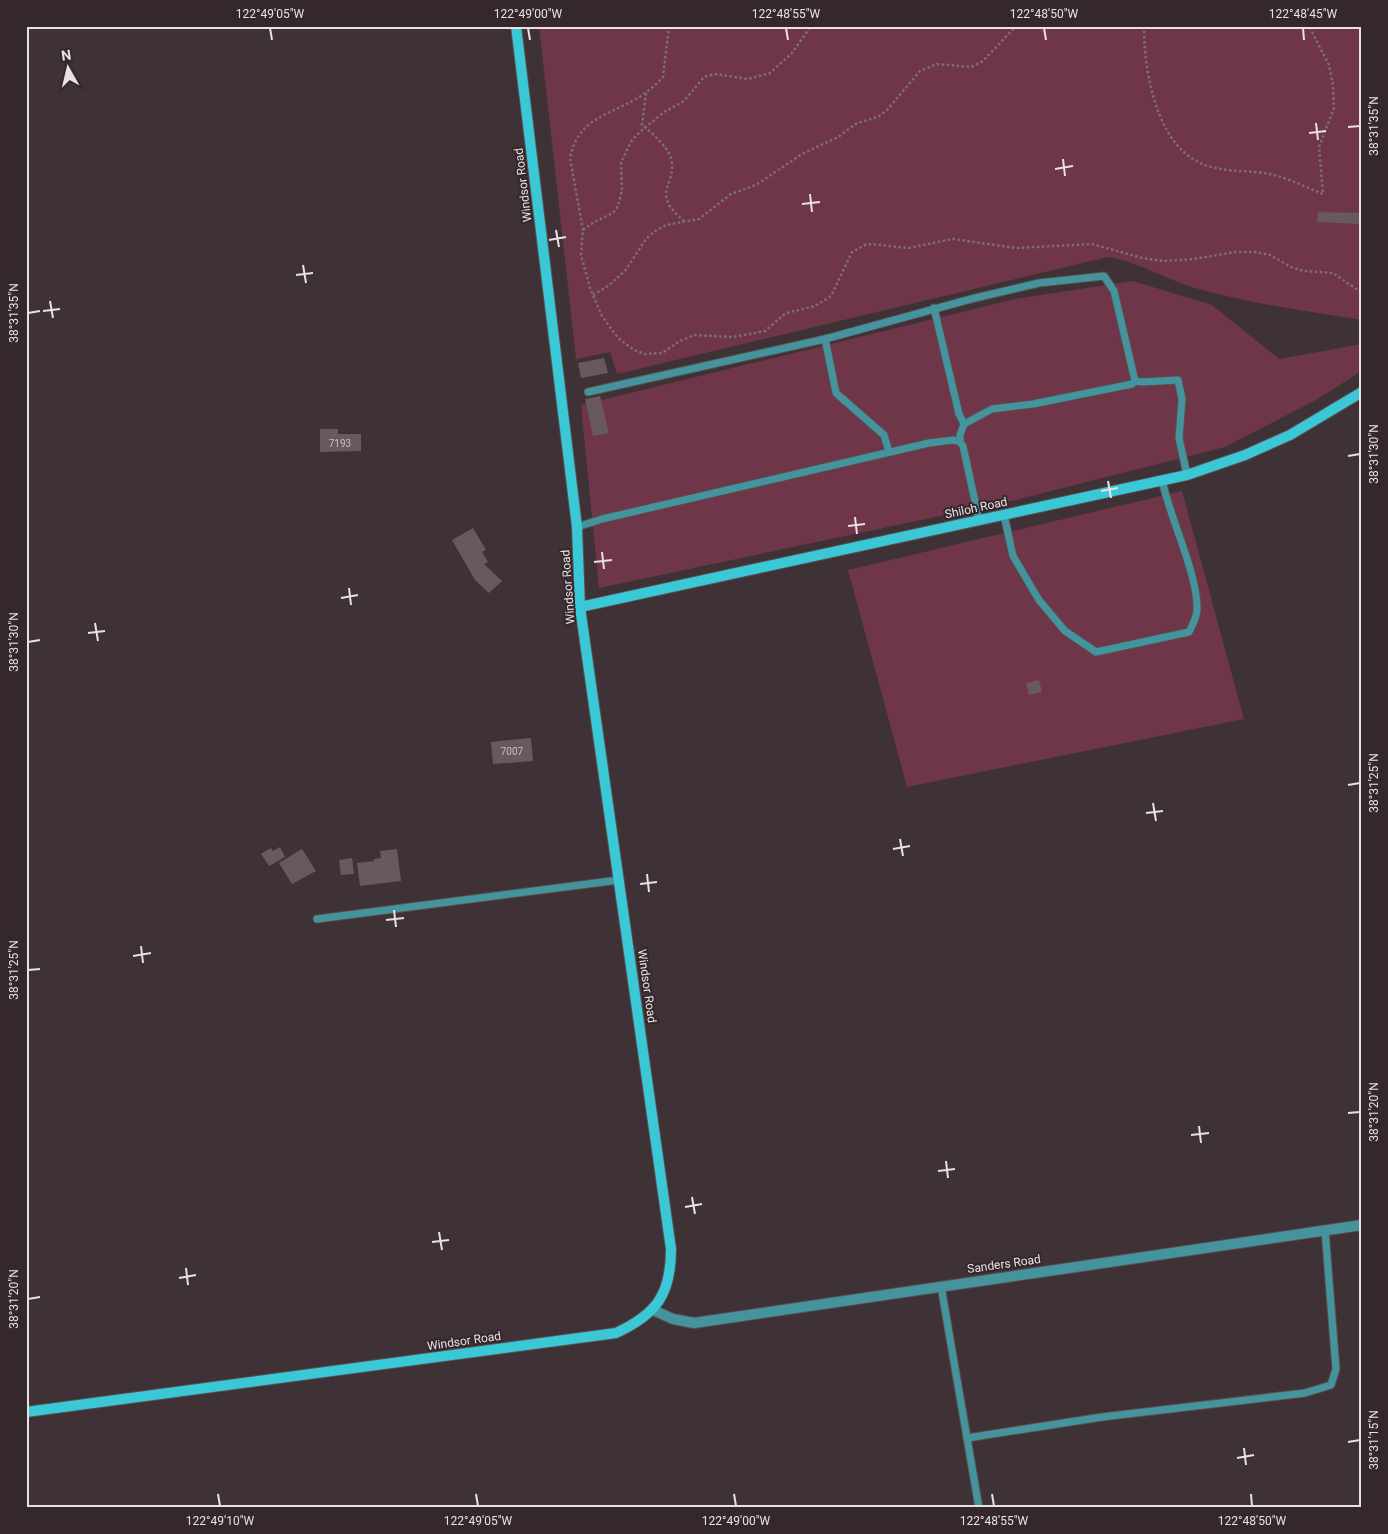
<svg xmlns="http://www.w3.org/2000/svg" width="1388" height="1534" font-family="Roboto,sans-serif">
<rect width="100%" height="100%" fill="#3f3236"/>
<g fill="#6f3548">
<path d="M539,26H1362V320C1307,311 1252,304 1199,289C1168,281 1140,262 1108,257L617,374L610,352L576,359Z"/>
<path d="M1133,281L1212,305L1279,359L1362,344V371L1314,401L1225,447L1016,500L599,588L581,405L1015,299Z"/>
<path d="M1182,491L1244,719L907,787L848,570Z"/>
</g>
<g fill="#67595d">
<path d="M1318,212L1360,213L1359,224L1317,222Z"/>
<path d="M604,358L608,373L581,378L578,363Z"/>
<path d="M600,396L609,433L593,436L585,399Z"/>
<path d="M320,429H338V434H361V451L320,452Z"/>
<path d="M473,528L486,550L482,552L488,562L484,564L502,581L489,593L475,580L452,540Z"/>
<path d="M1039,680L1042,692L1029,695L1026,683Z"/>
<path d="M531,738L533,761L493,764L491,742Z"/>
<path d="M280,847L285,857L269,866L261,854L271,848L273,851Z"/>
<path d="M302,849L316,871L292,884L279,863Z"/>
<path d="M397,849L401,881L360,886L357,863L374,861V859L381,858L380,851Z"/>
<path d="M352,858L354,874L341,875L339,860Z"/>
</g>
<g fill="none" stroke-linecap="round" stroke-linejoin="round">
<g stroke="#5a4e52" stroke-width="9">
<g id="service">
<path d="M934,308L959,414L964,424"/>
<path d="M1135,381L1142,382L1178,380L1182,399L1179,438L1187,475"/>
<path d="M588,392L825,339"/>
<path d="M889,452L884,435L836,393L825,339L971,299L1039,283L1104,276L1114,291L1135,381L1132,384L1033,404L992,409L964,424L960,435V442"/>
<path d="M1004,515L1013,556L1039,600L1065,631L1096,652L1189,632C1192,626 1197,617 1197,610C1198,574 1170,519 1162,480"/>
<path d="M577,527L602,519L929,443L953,440L960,442L963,446L979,520"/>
<path d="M317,919L619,880"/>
<path d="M941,1286L979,1508"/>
<path d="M967,1438L1102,1417L1305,1393L1331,1385L1336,1369L1325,1230"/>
</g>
</g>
<g stroke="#5a4e52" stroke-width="12">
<path id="minor" d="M653,1310L673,1319L694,1323L1362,1225"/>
</g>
<g stroke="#5a4e52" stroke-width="12">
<g id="secondary">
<path d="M580,607L1187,475L1245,455L1290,435L1362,392"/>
<path d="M26,1412L616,1333C657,1314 671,1294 671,1249L580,607L577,527L516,26"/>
</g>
</g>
<g stroke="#7b6f73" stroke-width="2.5" stroke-dasharray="2.5 2.5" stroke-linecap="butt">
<path d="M669,26L663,77C655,86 646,93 636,99C606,116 578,119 570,158L583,230L581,255L590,288L602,316L618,338L634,350L645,354L662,353L680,341L694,335L733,337L765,331L786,313L815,306L831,296L852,252L865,245L871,244L908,248L953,239L1016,248L1092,244L1142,258L1164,261L1194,259L1235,252H1256L1270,255L1291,267L1303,271L1333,273L1362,293"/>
<path d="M1144,26C1144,68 1155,138 1195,160C1218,174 1244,169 1269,174C1288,178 1306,187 1323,194L1319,147L1334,108L1333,85L1329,65L1309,26"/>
<path d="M646,93L642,125C652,133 667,146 671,158C678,187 648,191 685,222"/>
<path d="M583,230L594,222L613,213L618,206L622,190L621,162L632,140L642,130L664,112L684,101L704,77L715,74L748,79L770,73L792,53L811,26"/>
<path d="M593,295L608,286L625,271L646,239L655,231L666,225L699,219L731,194L756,185L802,154L838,137L857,123L878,117L887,110L920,71L937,64L971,67L983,61L1016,26"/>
</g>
<use href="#service" stroke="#45949d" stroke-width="7"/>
<use href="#minor" stroke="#45949d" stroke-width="10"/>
<use href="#secondary" stroke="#3ac8d7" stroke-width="10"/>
</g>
<path fill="none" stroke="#e9e1e3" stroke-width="2" d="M270,28L272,40M528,28L530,40M786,28L788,40M1044,28L1046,40M1303,28L1304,40M1316,123L1318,140M1348,127L1360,126M1309,133L1326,131M1063,159L1065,176M1055,169L1073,166M810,194L812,212M802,204L820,202M556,230L559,247M549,240L566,237M303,265L306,283M296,275L313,273M50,301L53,318M43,311L60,309M28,313L40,311M1348,456L1360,454M1108,481L1111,498M1101,491L1118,488M855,517L857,534M848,526L865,524M602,552L604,569M594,562L612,560M349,588L351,605M341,598L358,595M95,623L98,641M88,633L105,631M28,642L40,640M1348,785L1360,783M1153,803L1156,821M1146,813L1163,811M900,839L903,856M893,849L910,846M647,874L649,892M640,884L657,882M394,910L396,927M386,920L404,918M141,946L143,963M133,956L151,953M28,970L40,969M1348,1113L1360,1112M1199,1126L1201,1143M1191,1135L1209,1133M946,1161L948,1178M938,1171L955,1169M692,1197L695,1214M685,1207L702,1204M439,1232L442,1250M432,1242L449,1240M186,1268L188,1285M179,1278L196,1275M28,1299L40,1297M1348,1442L1360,1440M1244,1448L1246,1465M1237,1458L1254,1455M218,1494L220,1506M476,1494L478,1506M734,1494L736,1506M992,1494L994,1506M1251,1494L1252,1506"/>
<g text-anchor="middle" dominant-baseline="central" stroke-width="4" stroke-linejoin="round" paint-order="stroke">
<g font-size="10" fill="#c8bfc2">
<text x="340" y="443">7193</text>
<text x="512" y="751">7007</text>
</g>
<g font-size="12" fill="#e9e1e3" stroke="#35282c">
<text transform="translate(523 185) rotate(-97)">Windsor Road</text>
<text transform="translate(976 508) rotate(-12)">Shiloh Road</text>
<text transform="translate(568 587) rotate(-94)">Windsor Road</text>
<text transform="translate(647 986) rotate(82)">Windsor Road</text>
<text transform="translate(1004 1264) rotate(-8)">Sanders Road</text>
<text transform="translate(464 1341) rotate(-8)">Windsor Road</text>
</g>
</g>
<rect width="1388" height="1534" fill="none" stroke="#35282c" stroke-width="55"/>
<g transform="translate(68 68) rotate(352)" stroke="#35282c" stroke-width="4" paint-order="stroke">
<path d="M0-4L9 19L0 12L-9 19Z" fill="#e9e1e3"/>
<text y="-8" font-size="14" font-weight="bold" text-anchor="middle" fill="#e9e1e3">N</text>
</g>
<rect x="28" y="28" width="1332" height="1478" fill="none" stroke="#e9e1e3" stroke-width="2"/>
<g font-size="12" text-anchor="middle" fill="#e9e1e3">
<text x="270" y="18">122°49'05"W</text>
<text x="528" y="18">122°49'00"W</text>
<text x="786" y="18">122°48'55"W</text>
<text x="1044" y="18">122°48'50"W</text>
<text x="1303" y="18">122°48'45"W</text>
<text transform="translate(1374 126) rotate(-90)" y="4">38°31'35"N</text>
<text transform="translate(14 313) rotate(-90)" y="4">38°31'35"N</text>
<text transform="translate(1374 454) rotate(-90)" y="4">38°31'30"N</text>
<text transform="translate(14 642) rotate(-90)" y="4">38°31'30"N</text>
<text transform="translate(1374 783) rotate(-90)" y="4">38°31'25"N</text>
<text transform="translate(14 970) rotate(-90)" y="4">38°31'25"N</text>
<text transform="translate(1374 1112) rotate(-90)" y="4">38°31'20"N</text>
<text transform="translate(14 1299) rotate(-90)" y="4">38°31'20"N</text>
<text transform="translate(1374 1440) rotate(-90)" y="4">38°31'15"N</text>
<text x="220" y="1525">122°49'10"W</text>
<text x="478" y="1525">122°49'05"W</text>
<text x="736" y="1525">122°49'00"W</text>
<text x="994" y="1525">122°48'55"W</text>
<text x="1252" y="1525">122°48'50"W</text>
</g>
</svg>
